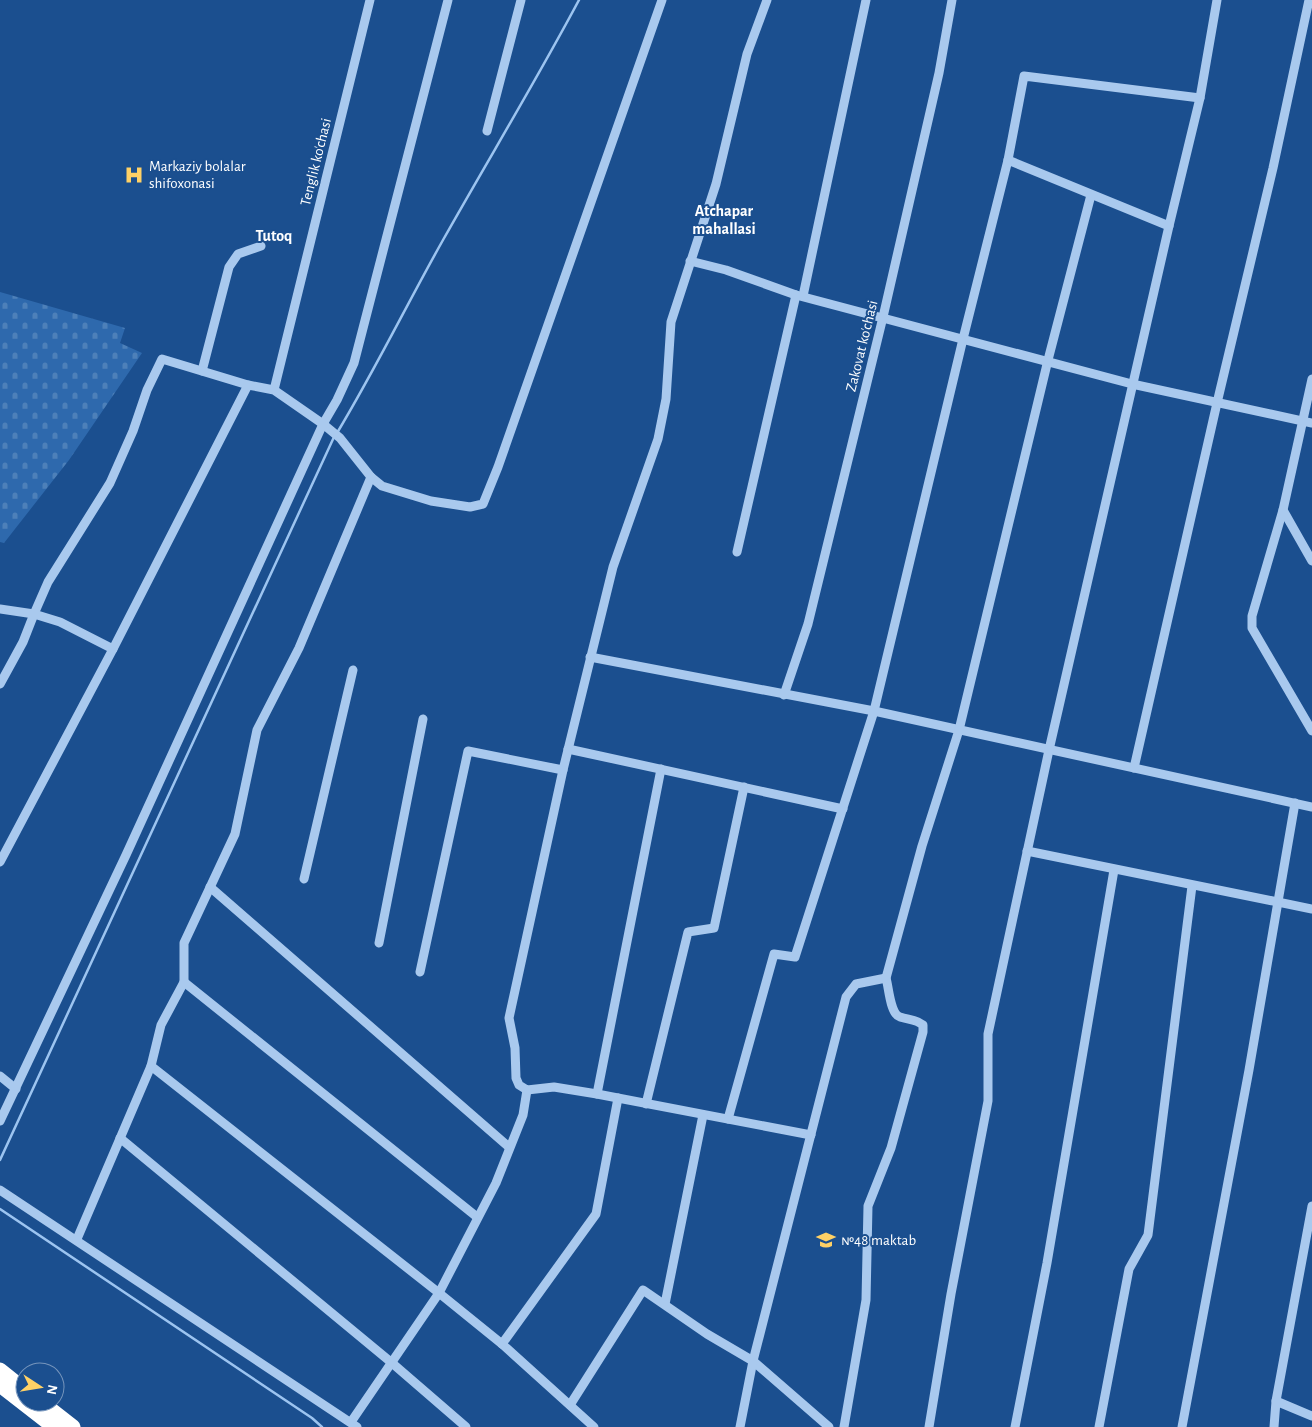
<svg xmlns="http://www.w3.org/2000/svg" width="1312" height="1427" font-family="'Alegreya Sans',sans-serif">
<defs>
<pattern id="cemetery-stones" width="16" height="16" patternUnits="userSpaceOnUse" patternTransform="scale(1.25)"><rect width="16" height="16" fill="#2e69ad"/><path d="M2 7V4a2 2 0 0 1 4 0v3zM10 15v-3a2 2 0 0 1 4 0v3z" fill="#4d80b9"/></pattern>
</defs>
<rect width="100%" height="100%" fill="#1b4f8f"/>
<path fill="url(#cemetery-stones)" d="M0,292L125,328L120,343L142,353L69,460L4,543L0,542Z"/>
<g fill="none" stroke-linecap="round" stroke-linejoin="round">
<g stroke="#9cc4f0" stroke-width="2.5">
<path d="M337,433C375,370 407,304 443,240C488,160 536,81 579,0"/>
<path d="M0,1160L334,437"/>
<path d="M0,1209L312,1418L322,1427"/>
</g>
<g stroke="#a9c9ee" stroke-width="9">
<path d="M767,0L747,54L716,184L671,322L666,399L658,439L613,567L563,770L509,1018L515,1048L516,1078L519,1085L527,1090L554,1087L597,1094L811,1135"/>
<path d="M487,131L521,0"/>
<path d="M1008,160L1169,226"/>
<path d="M690,261L726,270L796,295L1132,384L1312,423"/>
<path d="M803,296L866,0"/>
<path d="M202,371L229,267L238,254L261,246"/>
<path d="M1312,379L1283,510L1252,616V628L1312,731"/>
<path d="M274,390L370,0"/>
<path d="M1283,510L1312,561"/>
<path d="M737,552L796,295"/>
<path d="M0,609L34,614L60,622L113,649"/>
<path d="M590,657L874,711L1312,807"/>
<path d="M0,684L23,642L34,614L48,582L110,483L133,431L147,390L162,359L248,385L274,390L323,424L340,438L371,477L382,486L431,501L470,507L483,504L498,467L662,0"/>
<path d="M784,695L808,624L883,317L939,73L952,0"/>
<path d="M568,749L843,809"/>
<path d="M1134,768L1217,403L1273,168L1309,0"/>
<path d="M1027,851L1312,909"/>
<path d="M0,862L113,649L248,385"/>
<path d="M304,879L353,670"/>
<path d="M210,887L509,1147"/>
<path d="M379,943L423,719"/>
<path d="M420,972L468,751L563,770"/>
<path d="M184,982L477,1217"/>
<path d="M151,1066L439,1293L502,1344L594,1427"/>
<path d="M0,1076L16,1089"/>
<path d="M597,1094L661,769"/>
<path d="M646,1104L688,932L714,928L744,787"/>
<path d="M728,1119L774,954L795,957L874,711L963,339L1008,160L1024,76L1200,98"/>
<path d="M0,1121L126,855L323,424L337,400L354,363L448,0"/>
<path d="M120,1138L392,1363L466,1427"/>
<path d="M0,1190L357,1427"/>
<path d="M77,1239L151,1066L161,1025L184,982V943L235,834L257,730L299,648L371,477"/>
<path d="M665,1304L703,1115"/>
<path d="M502,1344L596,1214L618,1098"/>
<path d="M1276,1401L1312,1416"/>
<path d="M570,1405L643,1290L707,1334L753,1361L829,1427"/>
<path d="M351,1422L439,1293L496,1183L523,1115L527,1090"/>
<path d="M740,1427L753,1361L846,997L856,984L886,978"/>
<path d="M844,1427L866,1300L868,1206L891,1148L923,1032V1025C916,1019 909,1020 900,1017C890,1014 889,988 886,978L922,846L959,730L1048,360L1091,195"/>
<path d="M929,1427L951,1294L988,1101V1034L1049,750L1169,226L1200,98L1217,0"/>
<path d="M1015,1427L1047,1263L1114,870"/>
<path d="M1099,1427L1129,1269L1148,1235L1192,886"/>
<path d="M1182,1427L1249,1070L1295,803"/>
<path d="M1274,1427L1276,1401L1312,1206"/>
</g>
<g stroke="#fff" stroke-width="15">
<path d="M0,1370L25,1390"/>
<path d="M0,1385L54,1427"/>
<path d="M41,1402L73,1427"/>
</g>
</g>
<defs>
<g id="hospital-bare" transform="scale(1.5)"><path d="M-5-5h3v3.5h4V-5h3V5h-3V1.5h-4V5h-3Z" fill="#ffd166" stroke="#1b4f8f" stroke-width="2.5" paint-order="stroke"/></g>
<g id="school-bare" transform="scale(1.5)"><path d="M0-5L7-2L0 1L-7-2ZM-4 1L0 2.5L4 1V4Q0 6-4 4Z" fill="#ffd166" stroke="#1b4f8f" stroke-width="2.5" paint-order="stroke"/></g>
</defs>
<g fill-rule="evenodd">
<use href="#hospital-bare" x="134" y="175"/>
<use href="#school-bare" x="826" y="1240"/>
</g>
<g text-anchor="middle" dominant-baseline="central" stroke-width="4" stroke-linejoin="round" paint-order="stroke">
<g font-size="15" fill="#fff" stroke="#1b4f8f">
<text transform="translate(316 162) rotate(-76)">Tenglik ko'chasi</text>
<text transform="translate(862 346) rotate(-76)">Zakovat ko'chasi</text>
</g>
<g font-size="15" fill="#fff" stroke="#1b4f8f" text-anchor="start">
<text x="149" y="166">Markaziy bolalar<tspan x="149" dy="17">shifoxonasi</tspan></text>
<text x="841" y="1240">№48 maktab</text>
</g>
<g font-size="16" font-weight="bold" fill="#fff" stroke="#1b4f8f">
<text x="724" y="211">Atchapar<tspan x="724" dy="18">mahallasi</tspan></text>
<text x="274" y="236">Tutoq</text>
</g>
</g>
<g transform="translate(40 1387) rotate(102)"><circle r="24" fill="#1b4f8f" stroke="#7695bc"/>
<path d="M0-4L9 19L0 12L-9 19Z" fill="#ffd166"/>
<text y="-8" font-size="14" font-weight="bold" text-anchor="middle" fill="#ffffff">N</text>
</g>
</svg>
